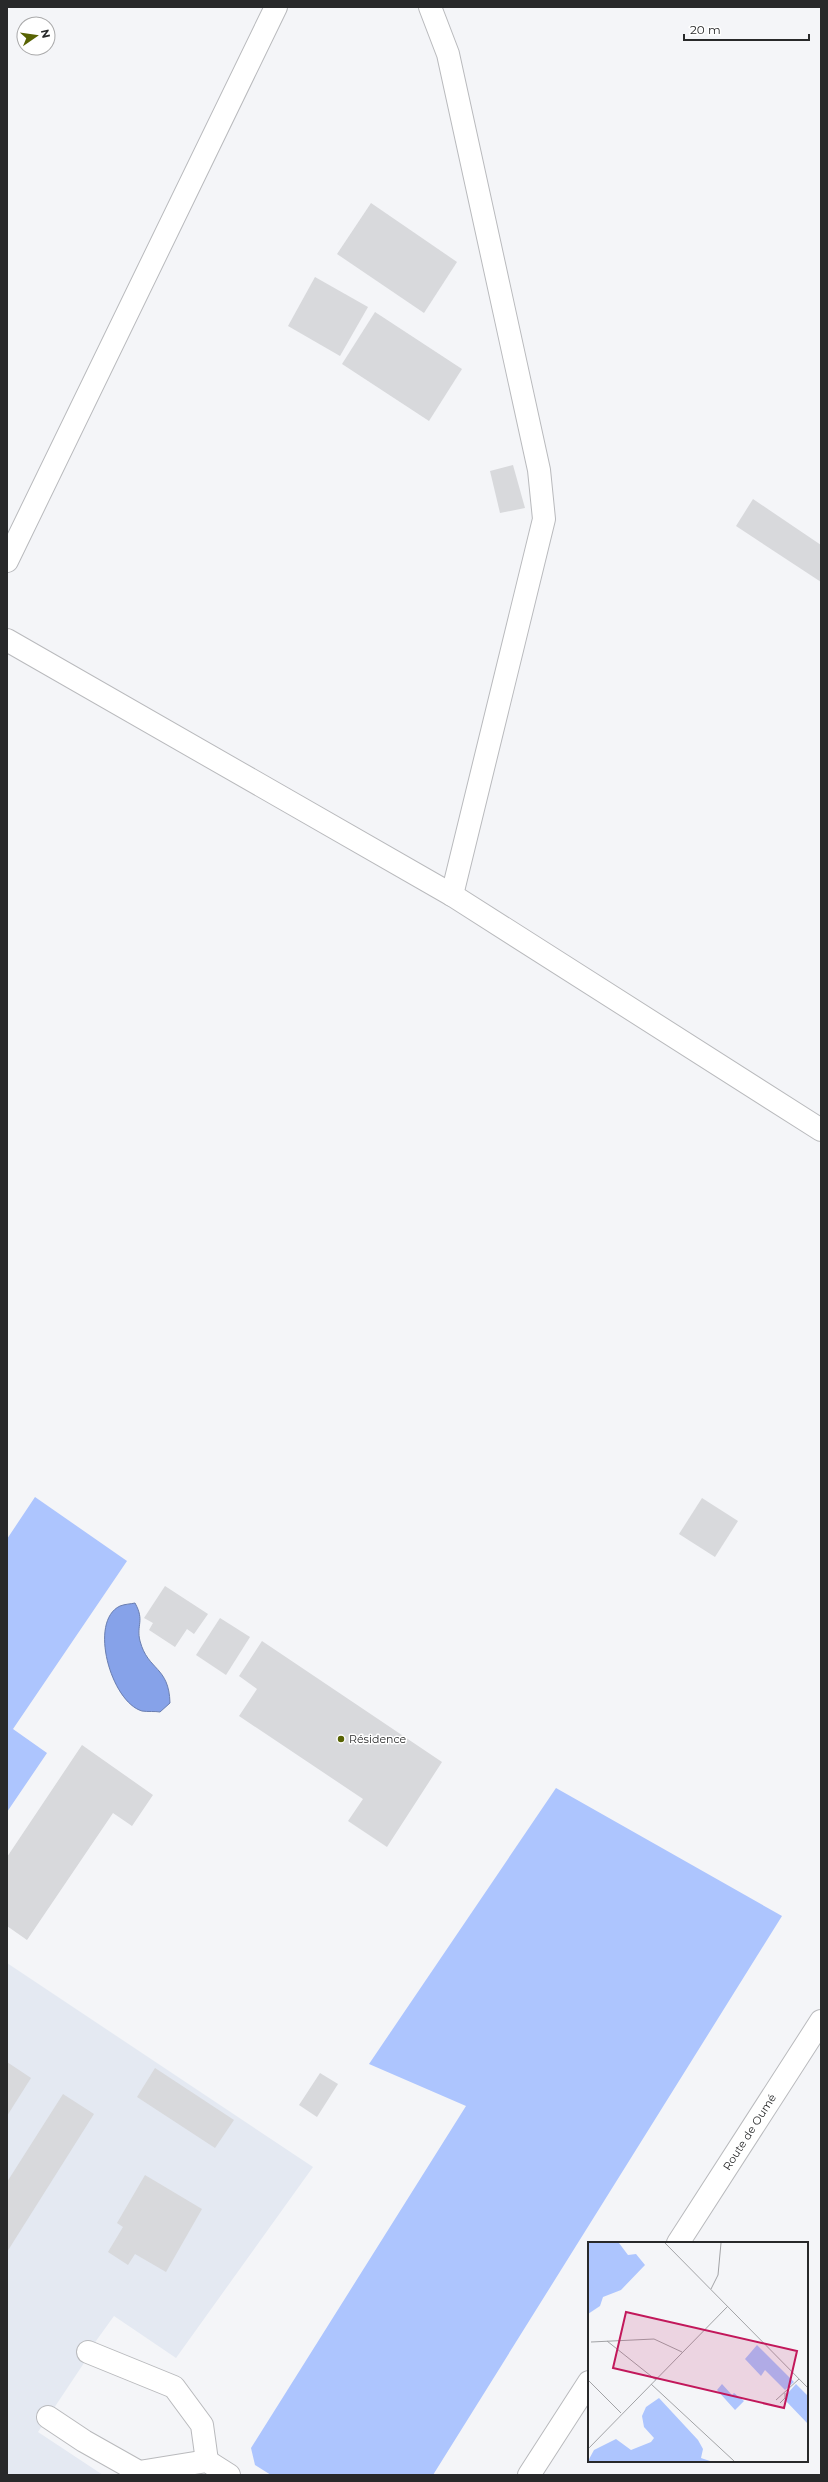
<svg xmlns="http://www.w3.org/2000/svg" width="828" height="2482" font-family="Montserrat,sans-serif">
<rect width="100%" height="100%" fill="#f4f5f8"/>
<path fill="#e4e9f2" d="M7,1963L313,2167L176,2358L114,2316L88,2352L84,2363L38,2432L103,2475H7Z"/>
<g fill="#adc5fe">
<path d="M35,1497L127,1561L13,1729L47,1753L7,1812V1539Z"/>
<path d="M556,1788L782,1916L433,2475H271L255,2465L251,2448L466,2106L369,2064Z"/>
</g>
<path fill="#86a2e9" stroke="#6a7eb0" d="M135,1603C145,1621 136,1625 140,1641C148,1671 169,1666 170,1703L160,1712C155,1711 148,1712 142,1711C111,1702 88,1621 120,1606C125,1604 131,1604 135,1603Z"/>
<g fill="#d8d9dc">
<path d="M371,203L457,262L424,313L337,254Z"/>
<path d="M315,277L368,307L340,356L288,326Z"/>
<path d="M375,312L462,369L429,421L342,364Z"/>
<path d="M513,465L525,508L500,513L490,471Z"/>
<path d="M753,499L821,545V582L736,526Z"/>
<path d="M702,1498L738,1521L715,1557L679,1534Z"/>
<path d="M165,1586L208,1614L194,1634L187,1629L175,1647L149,1630L153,1623L144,1618Z"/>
<path d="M220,1618L250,1637L226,1675L196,1655Z"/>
<path d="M262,1641L442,1762L387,1847L348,1821L363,1799L239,1716L257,1689L239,1676Z"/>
<path d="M82,1745L153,1795L132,1826L113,1813L27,1940L7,1926V1857Z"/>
<path d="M7,2062L31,2078L7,2116Z"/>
<path d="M155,2068L234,2120L215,2148L137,2097Z"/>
<path d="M320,2073L338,2084L317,2117L299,2105Z"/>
<path d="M63,2094L94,2114L7,2252V2182Z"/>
<path d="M145,2175L202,2209L166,2272L135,2254L128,2265L108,2252L123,2227L117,2223Z"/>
</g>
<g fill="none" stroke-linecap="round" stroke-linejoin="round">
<g stroke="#b9babd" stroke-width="24">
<g id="service">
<path d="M88,2352L174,2387L202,2425L207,2461"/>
<path d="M48,2417L84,2441L139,2472L207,2461L229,2475"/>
</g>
</g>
<g stroke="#b9babd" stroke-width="24">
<g id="minor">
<path d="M430,7L448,54L539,470L544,519L452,895"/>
<path d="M7,561L276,7"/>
<path d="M7,640L452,895L821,1130"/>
</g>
</g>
<g stroke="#b9babd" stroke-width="24">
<g id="secondary">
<path id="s1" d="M678,2243L821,2021"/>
<path d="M529,2475L589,2382"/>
</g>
</g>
<use href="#service" stroke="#fff" stroke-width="22"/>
<use href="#minor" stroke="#fff" stroke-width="22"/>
<use href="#secondary" stroke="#fff" stroke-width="22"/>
</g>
<circle fill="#586303" stroke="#fff" stroke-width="1.5" cx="341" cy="1739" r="4"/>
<g text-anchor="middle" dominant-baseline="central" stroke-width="3" stroke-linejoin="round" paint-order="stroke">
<g font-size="11" fill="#28292a" stroke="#fff" text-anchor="start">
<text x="349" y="1739">Résidence</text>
</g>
<g font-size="11" fill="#28292a" stroke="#fff">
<text stroke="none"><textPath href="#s1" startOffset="132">Route de Oumé</textPath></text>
</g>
</g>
<g transform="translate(588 2242)">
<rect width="220" height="220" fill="#f4f5f8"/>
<path d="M0,1H31L40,13L48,12L57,23L33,48L15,55L12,64L0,72ZM169,103L206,140L197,148L177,128L173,134L157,117ZM134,142L144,153L146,151L156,159L147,168L129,148ZM208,142L220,154V182L197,158L199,152ZM71,156L110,198L115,207L113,216L122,219H0L6,208L28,197L43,208L63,200L66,196L56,185L54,174L58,165Z" fill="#adc5fe"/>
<path fill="none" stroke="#a2a3a6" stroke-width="1" d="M77,1L220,146M123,47L130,33L133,1M19,99L68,138M3,100L66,97L94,110M0,138L33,171M63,142L146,219M188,158L211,137M192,161L197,156V151M0,207L140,64"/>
<path fill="#c2185b" fill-opacity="0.15" stroke="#c2185b" stroke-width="2" d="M38,70L209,109L196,166L25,126Z"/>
<rect width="220" height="220" fill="none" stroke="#28292a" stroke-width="2"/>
</g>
<rect width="828" height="2482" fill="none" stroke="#28292a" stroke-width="16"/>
<g transform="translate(36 36) rotate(77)"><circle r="19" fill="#ffffff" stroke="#a9a9aa"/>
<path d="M0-3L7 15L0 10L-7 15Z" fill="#586303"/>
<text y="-6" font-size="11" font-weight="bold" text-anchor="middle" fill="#28292a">N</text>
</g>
<path d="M684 34v6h125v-6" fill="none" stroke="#28292a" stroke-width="2"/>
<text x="690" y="34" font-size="12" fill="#28292a" stroke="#ffffff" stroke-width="3" paint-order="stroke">20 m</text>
</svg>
